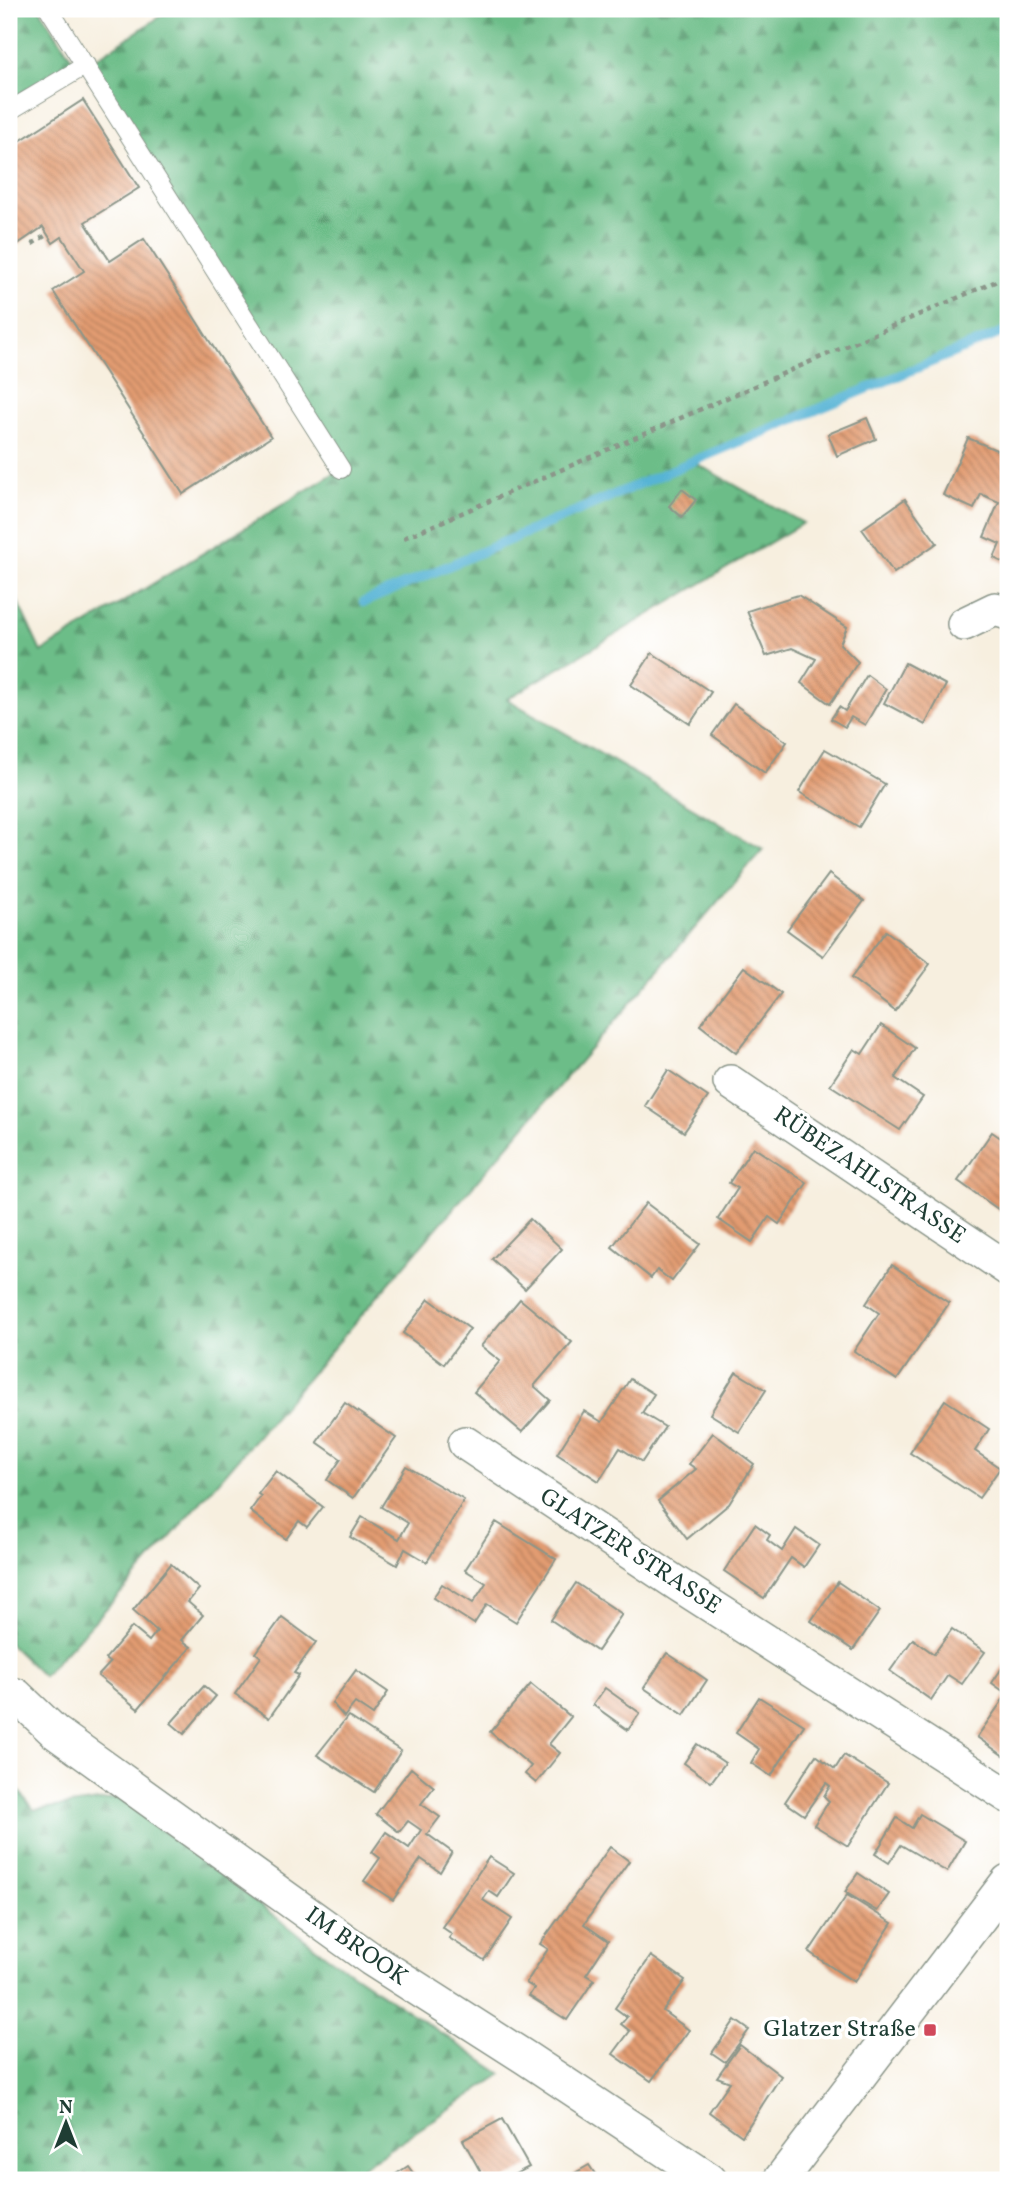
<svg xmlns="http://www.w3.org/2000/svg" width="1017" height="2189" font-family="Vollkorn,serif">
<defs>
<pattern id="forest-firs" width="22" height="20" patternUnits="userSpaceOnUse" patternTransform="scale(1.75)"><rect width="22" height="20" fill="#6cbd88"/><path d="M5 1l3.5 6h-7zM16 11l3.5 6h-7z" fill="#589b70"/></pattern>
<pattern id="building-back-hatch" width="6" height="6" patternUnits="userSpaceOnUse" patternTransform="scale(1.75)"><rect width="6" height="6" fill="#e29b71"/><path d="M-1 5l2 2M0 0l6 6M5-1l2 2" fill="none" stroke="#b7805e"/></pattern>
</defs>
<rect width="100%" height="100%" fill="#fff"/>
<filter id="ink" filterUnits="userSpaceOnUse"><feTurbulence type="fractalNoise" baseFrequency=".0143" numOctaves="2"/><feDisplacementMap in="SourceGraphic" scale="14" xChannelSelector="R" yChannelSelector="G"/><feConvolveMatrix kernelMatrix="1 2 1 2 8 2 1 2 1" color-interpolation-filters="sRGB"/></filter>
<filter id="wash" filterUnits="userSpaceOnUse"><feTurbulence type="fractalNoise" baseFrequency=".00686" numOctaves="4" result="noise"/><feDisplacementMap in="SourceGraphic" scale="28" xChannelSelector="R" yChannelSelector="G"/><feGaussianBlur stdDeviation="1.57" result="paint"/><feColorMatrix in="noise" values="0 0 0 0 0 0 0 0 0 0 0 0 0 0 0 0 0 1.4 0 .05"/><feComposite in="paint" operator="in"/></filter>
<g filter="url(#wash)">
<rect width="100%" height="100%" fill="#f7efdf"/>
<g fill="url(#forest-firs)" stroke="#467d5e" stroke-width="2">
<path d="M9,9H40L74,62L9,100Z"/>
<path d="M172,9H1008V330L692,461L803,523L507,699L763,849L143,1569L43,1676L9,1643V583L41,652L341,469L86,65Z"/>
<path d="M9,1779L34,1810L120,1798L328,1957L502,2074L343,2180H9Z"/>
</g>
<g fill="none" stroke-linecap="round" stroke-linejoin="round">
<path stroke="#56b4d5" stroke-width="10" d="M364,602L691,462L1008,330"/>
</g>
<g id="blocks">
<g fill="url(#building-back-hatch)">
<path d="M83,100L139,188L85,222L110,261L144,239L271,437L183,494L53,291L84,271L62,237L53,243L43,227L9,250V148Z"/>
<path d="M867,418L876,439L837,456L828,434Z"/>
<path d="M968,438L1008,455V565L994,558L1000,544L984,537L999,502L981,494L974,509L943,495Z"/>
<path d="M682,489L696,500L682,517L669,506Z"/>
<path d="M905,499L937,543L894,573L862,529Z"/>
<path d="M798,595L847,627L840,644L858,662L830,704L801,683L816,659L792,648L766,656L747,611Z"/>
<path d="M652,653L711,692L690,724L631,685Z"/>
<path d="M905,663L946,685L925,725L884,703Z"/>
<path d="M867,675L886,689L865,725L851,717L845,727L831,719L839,707L845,711Z"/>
<path d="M734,704L787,742L765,773L712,735Z"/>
<path d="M825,749L885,784L859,827L799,792Z"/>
<path d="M829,874L864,901L823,956L787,930Z"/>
<path d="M886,931L930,964L895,1011L851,978Z"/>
<path d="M744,967L781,994L736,1053L700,1025Z"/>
<path d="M881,1025L915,1048L895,1078L923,1097L900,1130L830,1085L854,1049L862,1054Z"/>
<path d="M668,1070L708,1097L684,1132L645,1106Z"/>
<path d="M992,1132L1008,1143V1216L958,1181Z"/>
<path d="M753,1147L807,1183L779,1224L769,1217L752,1242L718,1219L738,1188L729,1183Z"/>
<path d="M646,1203L700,1244L672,1281L657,1270L651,1278L612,1247Z"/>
<path d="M530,1219L562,1249L525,1289L492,1259Z"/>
<path d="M892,1265L949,1303L897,1380L854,1351L879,1313L866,1304Z"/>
<path d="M429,1299L470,1329L444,1364L403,1333Z"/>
<path d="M520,1299L572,1342L534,1386L550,1400L522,1432L474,1392L500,1361L481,1346Z"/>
<path d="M736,1372L766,1390L739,1432L710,1414Z"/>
<path d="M630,1379L654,1394L642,1413L665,1427L642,1462L620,1448L599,1481L557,1454L584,1411L602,1422Z"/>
<path d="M945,1400L989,1429L975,1451L1000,1468L979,1498L910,1453Z"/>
<path d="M345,1403L396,1438L353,1498L327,1480L341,1459L317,1442Z"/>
<path d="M713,1433L754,1464L729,1504L687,1539L658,1501L696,1469L689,1464Z"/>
<path d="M406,1466L464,1500L427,1562L405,1549L397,1565L350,1537L362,1517L399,1539L408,1523L381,1507Z"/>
<path d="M276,1471L323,1507L307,1527L299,1521L286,1539L250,1511L261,1496L258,1494Z"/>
<path d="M496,1522L556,1559L516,1622L487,1604L474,1624L433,1598L442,1584L473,1603L486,1583L465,1570Z"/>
<path d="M755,1524L770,1535L767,1540L782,1551L796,1529L819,1545L804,1567L791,1558L764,1598L724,1571Z"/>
<path d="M171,1564L199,1589L188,1602L203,1615L182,1640L191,1647L138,1709L98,1676L110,1663L105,1659L132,1627L149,1641L157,1631L133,1610Z"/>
<path d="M838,1582L880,1611L853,1650L811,1621Z"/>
<path d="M576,1583L622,1614L597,1651L551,1620Z"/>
<path d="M282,1617L316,1642L294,1673L299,1675L269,1718L235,1694L261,1657L256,1653Z"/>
<path d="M952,1629L985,1652L962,1684L948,1675L931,1700L890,1671L913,1639L934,1654Z"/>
<path d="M667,1653L707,1680L684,1715L644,1688Z"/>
<path d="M1008,1659V1759L977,1737L1007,1694L992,1683Z"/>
<path d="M356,1670L388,1692L373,1715L355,1703L344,1717L332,1703Z"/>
<path d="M531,1684L571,1717L549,1744L560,1753L536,1783L525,1774L531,1766L490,1732Z"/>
<path d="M204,1686L216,1696L184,1734L171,1723Z"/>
<path d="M605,1688L640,1713L628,1730L593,1705Z"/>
<path d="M759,1697L804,1725L771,1776L751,1763L759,1749L736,1733Z"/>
<path d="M348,1716L401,1751L374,1792L317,1755Z"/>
<path d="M697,1744L725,1763L711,1782L684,1763Z"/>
<path d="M816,1755L835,1769L844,1755L888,1783L848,1846L814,1825L829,1801L824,1796L830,1786L826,1783L804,1815L785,1802Z"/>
<path d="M411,1768L434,1787L421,1804L440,1817L427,1834L452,1852L440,1872L421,1859L393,1900L364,1881L380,1858L372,1852L386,1832L409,1848L421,1830L408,1821L399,1832L376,1814Z"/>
<path d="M920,1814L965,1841L947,1872L901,1845L889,1863L875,1854L897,1818L912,1828Z"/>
<path d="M610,1847L629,1861L584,1924L608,1941L586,1975L594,1980L567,2020L529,1996L534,1988L526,1983L548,1949L540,1944Z"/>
<path d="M489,1857L514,1873L498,1897L489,1891L483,1900L512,1919L484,1960L449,1938L452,1934L442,1927Z"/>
<path d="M858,1873L889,1894L877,1911L845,1892Z"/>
<path d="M847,1895L892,1923L854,1982L809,1952Z"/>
<path d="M651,1956L685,1980L663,2011L689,2030L651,2081L613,2054L630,2031L621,2024L627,2017L615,2008Z"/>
<path d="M735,2020L749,2030L725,2062L712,2053Z"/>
<path d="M740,2045L781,2076L742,2136L709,2112L730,2082L717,2077Z"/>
<path d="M502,2119L529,2167L504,2180H485L463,2140Z"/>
<path d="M589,2165L599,2180H563Z"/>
<path d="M408,2166L418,2180H387Z"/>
</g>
</g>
</g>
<g filter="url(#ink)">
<use href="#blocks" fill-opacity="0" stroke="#8b968a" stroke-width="2"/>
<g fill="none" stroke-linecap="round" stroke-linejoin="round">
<g stroke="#8b968a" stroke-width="20">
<g id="lane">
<path d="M49,9L341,469"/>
<path d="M9,111L86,65"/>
</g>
</g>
<g stroke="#8b968a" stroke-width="36">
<g id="street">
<path d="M964,624L995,609L1008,613"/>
<path d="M730,1082L1008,1269"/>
<path d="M465,1443L679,1585L1008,1796"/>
<path d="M16,1695L55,1732L371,1959L526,2058L710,2180"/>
<path d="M780,2180L1008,1881"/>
</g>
</g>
<g stroke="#8b968a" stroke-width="4.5" stroke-dasharray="5 5" stroke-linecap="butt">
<path d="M32,244L48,234"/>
<path d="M404,538L1008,276"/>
</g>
<use href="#lane" stroke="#fff" stroke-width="18"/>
<use href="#street" stroke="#fff" stroke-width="33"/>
</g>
</g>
<rect fill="#d1495b" stroke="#fff" stroke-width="2.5" x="923" y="2023" width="14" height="14" rx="3.5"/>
<g text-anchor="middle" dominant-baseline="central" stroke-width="7" stroke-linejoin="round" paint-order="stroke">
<g font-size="24" fill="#1f3d34" stroke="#fff">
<text transform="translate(869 1176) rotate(34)">RÜBEZAHLSTRASSE</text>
<text transform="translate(630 1552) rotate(33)">GLATZER STRASSE</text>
<text transform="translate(356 1947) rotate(35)">IM BROOK</text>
</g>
<g font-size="24" fill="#1f3d34" stroke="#fff" text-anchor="end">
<text x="916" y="2030">Glatzer Straße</text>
</g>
</g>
<rect width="1017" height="2189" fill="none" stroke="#fff" stroke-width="35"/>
<g transform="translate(66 2123)" stroke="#ffffff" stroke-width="5" paint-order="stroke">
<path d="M0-5L12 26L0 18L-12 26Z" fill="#1f3d34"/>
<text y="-10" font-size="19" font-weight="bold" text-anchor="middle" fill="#1f3d34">N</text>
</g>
</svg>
